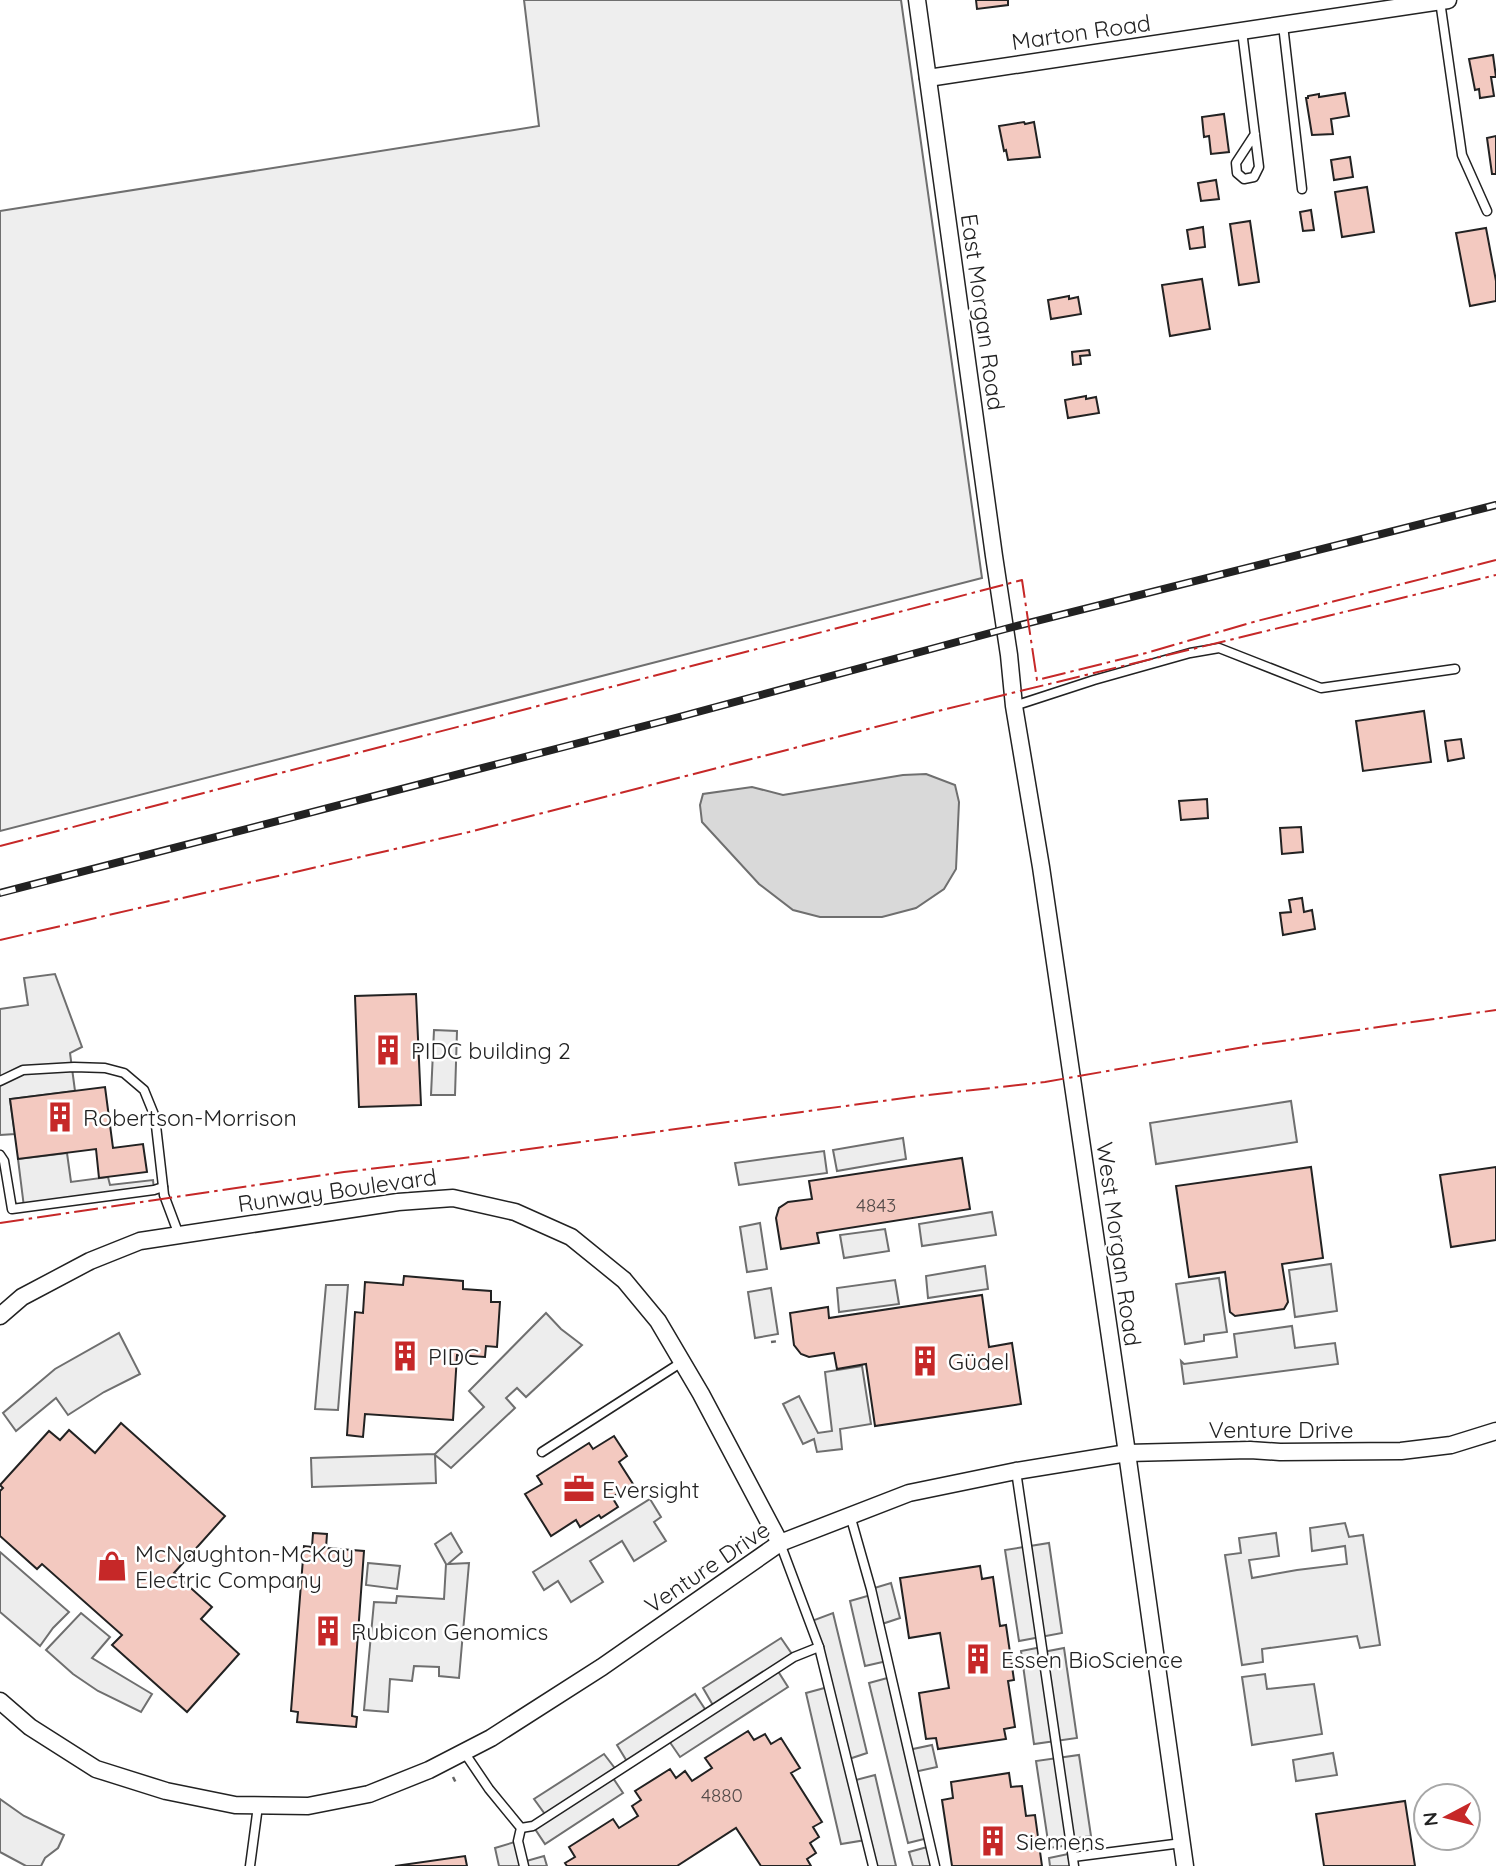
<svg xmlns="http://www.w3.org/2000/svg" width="1496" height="1866" font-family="Quicksand,sans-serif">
<rect width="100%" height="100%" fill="#fff"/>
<path fill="#eee" stroke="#6f6f6f" stroke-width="2" d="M524,0H901L982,578L0,831V211L539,126Z"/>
<g fill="#ededed" stroke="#6f6f6f" stroke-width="2">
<path d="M55,974L82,1047L70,1053L75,1091L10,1099L15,1134L0,1135V1009L28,1005L24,978Z"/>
<path d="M434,1030L457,1031L455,1095H431Z"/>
<path d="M1291,1101L1297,1142L1156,1164L1150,1123Z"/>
<path d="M903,1138L906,1159L837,1171L833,1150Z"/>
<path d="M824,1151L827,1173L739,1185L735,1163Z"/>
<path d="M67,1153L71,1182L108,1177L110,1185L153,1180L154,1190L24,1207L18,1159Z"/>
<path d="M992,1212L996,1235L922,1246L919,1224Z"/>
<path d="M760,1223L767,1269L747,1272L740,1227Z"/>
<path d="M885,1229L889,1251L844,1258L840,1235Z"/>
<path d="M1331,1264L1337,1311L1295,1317L1289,1270Z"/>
<path d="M985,1266L988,1289L928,1298L926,1276Z"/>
<path d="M1219,1278L1227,1332L1204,1335V1341L1185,1344L1176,1284Z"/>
<path d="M895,1280L899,1304L839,1312L837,1288Z"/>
<path d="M326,1285H348L338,1410L315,1409Z"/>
<path d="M771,1288L778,1334L755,1338L748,1292Z"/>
<path d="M546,1313L561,1329L582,1345L526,1397L517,1388L506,1398L515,1408L451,1468L435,1455L436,1483L312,1487L311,1458L435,1454L484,1407L469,1391Z"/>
<path d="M1292,1326L1295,1348L1335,1343L1338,1364L1184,1384L1181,1361L1184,1364L1237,1357L1234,1334Z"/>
<path d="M119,1333L140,1374L104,1392L68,1415L56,1398L16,1431L3,1413L55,1369Z"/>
<path d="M862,1366L871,1424L840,1429L842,1449L817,1452L814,1439L803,1444L783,1404L799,1396L818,1433L832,1431L825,1372Z"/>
<path d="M650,1499L661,1517L654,1522L666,1541L634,1561L622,1541L590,1561L603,1582L571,1602L558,1581L544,1590L533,1572Z"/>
<path d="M1345,1523L1349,1537L1363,1535L1380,1645L1360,1648L1357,1636L1262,1649L1263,1662L1242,1665L1225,1555L1241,1553L1239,1538L1276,1533L1279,1556L1249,1560L1252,1578L1297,1570L1347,1564L1345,1546L1312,1551L1310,1528Z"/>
<path d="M451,1533L462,1552L448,1564L469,1563L459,1678L439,1676V1667L414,1666L412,1681L390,1679L388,1712L364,1710L374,1602L396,1603L397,1596L444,1599L446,1564L435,1544Z"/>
<path d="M1049,1543L1062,1633L1019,1641L1005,1550Z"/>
<path d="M0,1552L69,1612L53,1628L40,1646L0,1612Z"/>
<path d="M368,1563L400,1566L397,1589L366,1585Z"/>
<path d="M891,1583L900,1618L879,1625L887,1661L865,1666L850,1601L871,1595V1589Z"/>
<path d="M81,1613L110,1637L92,1658L152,1694L141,1712L98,1691L73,1674L46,1650Z"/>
<path d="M833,1613L867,1753L846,1760L852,1781L875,1775L896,1866H872L866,1840L841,1844L806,1693L828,1687L809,1622Z"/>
<path d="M781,1638L794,1657L776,1668L788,1687L680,1757L667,1738L628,1763L617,1745L695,1694L707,1712L714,1707L703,1688Z"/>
<path d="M1042,1647L1043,1652L1064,1648L1077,1738L1034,1744L1021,1651Z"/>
<path d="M1265,1674L1267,1689L1314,1684L1322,1734L1252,1745L1242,1677Z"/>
<path d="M891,1677L908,1750L932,1745L937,1767L914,1772L928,1838L908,1843L869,1683Z"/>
<path d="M1333,1753L1337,1775L1296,1781L1293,1760Z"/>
<path d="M604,1754L617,1771L611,1775L623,1793L545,1844L533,1826L547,1817L534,1799Z"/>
<path d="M1079,1755L1091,1836L1071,1839V1845L1049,1848L1036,1761Z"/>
<path d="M0,1799L24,1816L64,1835L58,1848L45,1858L41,1866H26L0,1852Z"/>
<path d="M518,1841L523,1862L544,1856L547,1866H499L495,1848Z"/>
<path d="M931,1846L935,1866H913L909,1852Z"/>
<path d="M1073,1853L1074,1866H1050L1049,1858Z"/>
</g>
<path fill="#d9d9d9" stroke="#6f6f6f" stroke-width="2" d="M926,774L955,785L959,802L956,869L944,889L916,908L882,917H820L793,910L759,884L702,822L700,805L703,794L752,787L783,795L903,775Z"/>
<g fill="#f3c9c0" stroke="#222" stroke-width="2">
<path d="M976,0H1008V5L977,9Z"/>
<path d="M1493,55L1496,77H1491L1494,96L1480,98L1479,89L1475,90L1469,59Z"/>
<path d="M1345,93L1349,116L1331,119L1333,134L1312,135L1306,98H1308V96L1319,94V97Z"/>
<path d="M1224,114L1229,152L1211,154L1209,136L1204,137L1202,117Z"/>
<path d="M1024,122L1025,124L1034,122L1040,157L1008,160L1006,150L1004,151L999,126Z"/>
<path d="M1496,136V174H1492L1487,138Z"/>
<path d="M1350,157L1353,177L1334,180L1331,160Z"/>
<path d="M1216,180L1219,199L1201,201L1198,183Z"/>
<path d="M1367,187L1374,232L1342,237L1335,192Z"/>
<path d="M1311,210L1314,230L1303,231L1300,212Z"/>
<path d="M1250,221L1259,282L1239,285L1230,224Z"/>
<path d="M1203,227L1205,247L1190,249L1187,230Z"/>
<path d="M1486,228L1496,281V301L1470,306L1456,233Z"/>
<path d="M1202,279L1210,329L1170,336L1162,285Z"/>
<path d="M1069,296V299L1078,297L1081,314L1051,319L1048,300Z"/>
<path d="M1089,350L1090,355L1080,356L1081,364L1073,365L1072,352Z"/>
<path d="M1086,396V399L1096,397L1099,413L1068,418L1065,400Z"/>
<path d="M1424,711L1431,762L1363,771L1356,721Z"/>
<path d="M1461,739L1464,758L1448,761L1445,741Z"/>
<path d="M1207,799L1208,818L1181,820L1179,801Z"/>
<path d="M1301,827L1303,852L1282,854L1280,828Z"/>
<path d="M1302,898L1304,912L1312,910L1315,929L1283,935L1280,913L1291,912L1289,900Z"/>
<path d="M416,994L421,1105L359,1107L355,996Z"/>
<path d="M105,1087L113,1148L143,1144L147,1172L99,1178L96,1149L18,1159L10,1099Z"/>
<path d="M962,1158L970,1209L817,1233L819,1243L781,1249L776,1218L779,1208L788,1202L812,1199L809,1181Z"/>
<path d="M1311,1167L1323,1258L1282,1264L1288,1302L1284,1309L1235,1316L1230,1312L1225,1272L1189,1277L1176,1186Z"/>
<path d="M1496,1167V1240L1451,1247L1440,1175Z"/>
<path d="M404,1276L463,1281V1289L491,1291V1302H500L497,1347L486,1346L485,1357L457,1355L453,1420L365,1414L363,1437L347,1435L355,1312L363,1313L365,1282L403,1285Z"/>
<path d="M982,1295L989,1347L1012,1343L1021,1404L875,1426L866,1364L837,1369L834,1353L809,1357L801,1354L794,1345L790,1313L828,1307L829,1318Z"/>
<path d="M121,1423L225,1516L174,1573L212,1607L201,1619L239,1654L187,1712L112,1645L122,1635L42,1564L37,1569L0,1536V1491L3,1488L0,1485L49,1431L60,1440L69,1430L95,1453Z"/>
<path d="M614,1436L627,1456L619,1462L633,1484L612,1497L618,1507L601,1518L599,1515L580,1527L576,1520L551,1536L525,1494L542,1484L537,1476L589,1443L593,1449Z"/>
<path d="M313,1533L327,1534L326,1548L364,1551L352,1716L357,1717L356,1727L297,1722L298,1712L291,1711L304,1546L312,1547Z"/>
<path d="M980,1566L982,1579L993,1577L1000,1626L1006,1625L1014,1680L1008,1681L1015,1727L1004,1729L1006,1739L938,1749L936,1738L926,1739L919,1693L949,1688L940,1633L909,1638L900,1578Z"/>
<path d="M748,1731L754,1740L765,1734L771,1744L781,1738L800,1768L791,1773L822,1822L813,1827L819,1837L810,1843L816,1853L807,1859L811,1866H761L736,1828L677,1866H567L565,1863L575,1857L569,1847L613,1819L619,1828L638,1816L632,1806L641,1800L635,1791L670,1769L676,1778L685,1771L692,1781L712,1768L705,1758Z"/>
<path d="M1009,1773L1011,1787L1022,1786L1026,1816L1035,1815L1042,1866H952L942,1800L953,1798L951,1782Z"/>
<path d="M1405,1801L1415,1866H1324L1316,1814Z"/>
<path d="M465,1856L467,1866H395Z"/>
</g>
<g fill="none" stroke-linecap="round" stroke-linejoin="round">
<g stroke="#222" stroke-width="11">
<g id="lane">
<path d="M1440,1L1462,155L1487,211"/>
<path d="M1283,25L1302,189"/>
<path d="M1242,31L1259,167L1254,177L1244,179L1237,173L1236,163L1255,134"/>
<path d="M1014,706L1094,680L1190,653L1219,648L1321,688L1455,669"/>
<path d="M0,1081L23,1070L74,1067L105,1068L124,1073L144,1090L155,1117L164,1195L179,1235"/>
<path d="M0,1155L4,1161L12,1209L154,1190L163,1187"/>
<path d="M542,1452L682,1362"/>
<path d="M1016,1471L1074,1866"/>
<path d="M850,1515L871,1589L935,1866"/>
<path d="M780,1543L819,1647L873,1866"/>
<path d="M464,1752L489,1789L521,1828L518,1841L524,1866"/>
<path d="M521,1828L533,1826L794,1657L819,1647"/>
<path d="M1073,1857L1182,1843"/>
<path d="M250,1866L258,1806"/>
</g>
</g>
<g stroke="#222" stroke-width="19">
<g id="street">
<path d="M917,0L994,556L1009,655L1014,706L1041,867L1127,1453L1185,1866"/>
<path d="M928,78L1448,0"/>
<path d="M0,1316L22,1297L90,1261L140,1241L398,1202L453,1198L515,1212L571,1237L624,1280L658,1321L701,1394L780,1543"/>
<path d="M0,1701L30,1727L96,1769L166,1791L235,1805L308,1806L369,1794L429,1770L491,1738L602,1667L780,1543L909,1493L1016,1471L1127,1453L1250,1450L1280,1452L1401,1451L1451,1445L1496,1431"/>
</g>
</g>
<g stroke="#646464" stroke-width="2.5" stroke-dasharray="5 3.5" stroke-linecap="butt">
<path d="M771,1342L779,1341"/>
<path d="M453,1777L456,1783"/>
</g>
<use href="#lane" stroke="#fff" stroke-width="8"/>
<use href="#street" stroke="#fff" stroke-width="16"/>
<g stroke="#222" stroke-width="8">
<path id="rail" d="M0,893L679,717L1005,629L1496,505"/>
</g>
<use href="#rail" stroke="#fff" stroke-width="5" stroke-dasharray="16" stroke-linecap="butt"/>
<g stroke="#c62828" stroke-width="2" stroke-dasharray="24 5 3.5 5" stroke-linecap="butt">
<path d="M0,846L1022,580L1037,680L1146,653L1257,621L1496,560"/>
<path d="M0,940L469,832L930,713L1496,575"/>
<path d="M0,1223L344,1172L456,1159L919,1096L1045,1082L1261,1044L1496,1010"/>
</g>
</g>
<defs>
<g id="building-bare" transform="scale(2.415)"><path d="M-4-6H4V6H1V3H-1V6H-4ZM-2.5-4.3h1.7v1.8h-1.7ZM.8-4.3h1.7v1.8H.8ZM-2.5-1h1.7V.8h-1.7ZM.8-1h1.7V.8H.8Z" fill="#c62828" stroke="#fff" stroke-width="2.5" paint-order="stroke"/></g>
<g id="office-bare" transform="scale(2.415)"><path d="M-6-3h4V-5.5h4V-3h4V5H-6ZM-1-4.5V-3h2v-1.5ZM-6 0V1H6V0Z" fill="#c62828" stroke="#fff" stroke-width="2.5" paint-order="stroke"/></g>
<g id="shop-bare" transform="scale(2.415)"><path d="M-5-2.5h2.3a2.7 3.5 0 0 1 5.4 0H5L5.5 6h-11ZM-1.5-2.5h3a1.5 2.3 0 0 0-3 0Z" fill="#c62828" stroke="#fff" stroke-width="2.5" paint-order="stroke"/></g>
</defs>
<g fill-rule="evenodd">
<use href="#building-bare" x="388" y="1050"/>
<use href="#building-bare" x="60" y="1117"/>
<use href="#building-bare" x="405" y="1356"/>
<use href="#building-bare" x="925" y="1361"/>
<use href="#office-bare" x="579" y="1489"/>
<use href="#shop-bare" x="112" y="1566"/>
<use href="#building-bare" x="328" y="1631"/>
<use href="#building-bare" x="978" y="1659"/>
<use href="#building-bare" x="993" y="1841"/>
</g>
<g text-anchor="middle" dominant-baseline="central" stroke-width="5" stroke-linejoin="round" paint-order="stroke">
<g font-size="19" fill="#564c4a">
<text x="876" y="1205">4843</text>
<text x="722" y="1795">4880</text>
</g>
<g font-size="23" fill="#222" stroke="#fff">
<text transform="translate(1081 32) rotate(-8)">Marton Road</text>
<text transform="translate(983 312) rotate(82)">East Morgan Road</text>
<text transform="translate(337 1190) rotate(-8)">Runway Boulevard</text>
<text transform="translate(1119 1244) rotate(82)">West Morgan Road</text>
<text x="1281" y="1429">Venture Drive</text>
<text transform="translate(707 1567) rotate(-34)">Venture Drive</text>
</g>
<g font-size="23" fill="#222" stroke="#fff" text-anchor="start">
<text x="411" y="1050">PIDC building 2</text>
<text x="83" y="1117">Robertson-Morrison</text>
<text x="428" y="1356">PIDC</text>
<text x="948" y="1361">Güdel</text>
<text x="602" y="1489">Eversight</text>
<text x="135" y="1553">McNaughton-McKay<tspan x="135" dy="26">Electric Company</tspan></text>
<text x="351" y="1631">Rubicon Genomics</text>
<text x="1001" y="1659">Essen BioScience</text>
<text x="1016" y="1841">Siemens</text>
</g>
</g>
<g transform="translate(1447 1817) rotate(263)"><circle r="33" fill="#ffffff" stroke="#a7a7a7" stroke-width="2"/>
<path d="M0-5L12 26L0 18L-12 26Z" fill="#c62828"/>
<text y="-10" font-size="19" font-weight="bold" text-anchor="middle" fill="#222222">N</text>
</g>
</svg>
